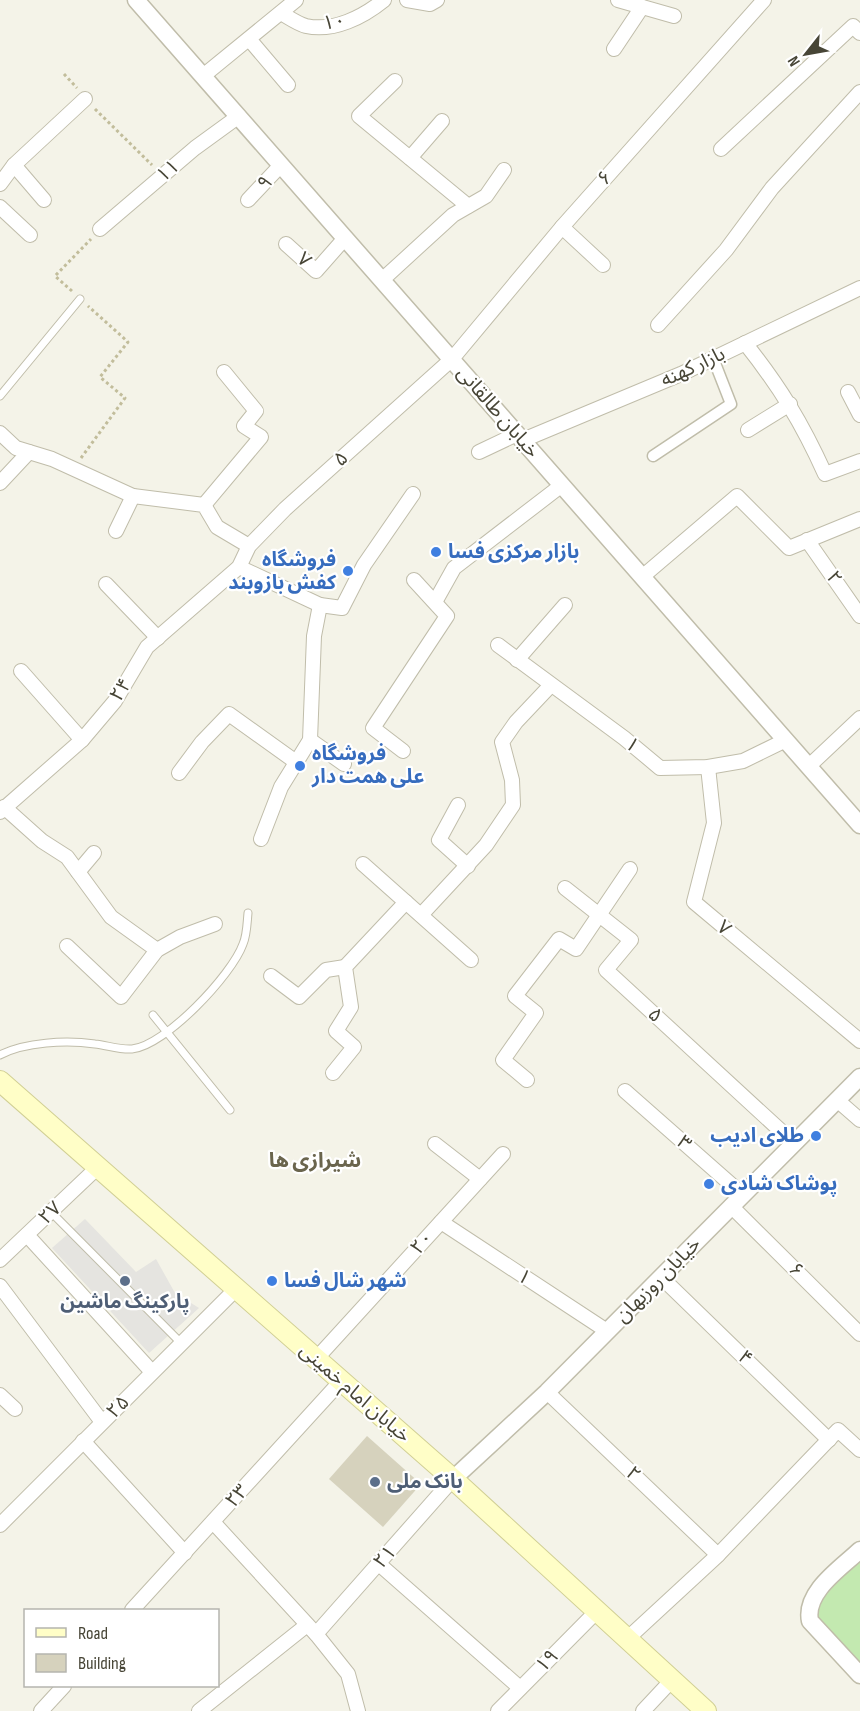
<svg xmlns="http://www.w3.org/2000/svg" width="860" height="1711" font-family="'Sofia Sans Condensed','Noto Sans Arabic',sans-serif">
<rect width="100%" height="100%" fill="#f4f3e8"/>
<path fill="#c3e9b0" d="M860,1560V1666C805,1608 802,1618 860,1560Z"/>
<path fill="#e5e4e0" d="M85,1219L136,1272L156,1259L175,1293L199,1308L149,1353L52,1248Z"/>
<path fill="#d6d2bd" d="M367,1436L421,1484L383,1527L329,1479Z"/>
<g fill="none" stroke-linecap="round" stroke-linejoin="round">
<g stroke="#c0bdaa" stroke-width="9">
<g id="service">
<path d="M0,396L80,299"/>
<path d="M153,1015L230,1110"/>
<path d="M0,1055C25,1042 66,1040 95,1044C106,1045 120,1050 132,1049C165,1046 232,975 243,944C247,935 247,923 248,913"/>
<path d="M51,1212L181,1343"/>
</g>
</g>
<g stroke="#c0bdaa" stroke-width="13">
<path id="pedestrian" d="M653,456L731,404L713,358"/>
</g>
<g stroke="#c0bdaa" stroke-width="16">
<g id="minor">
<path d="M407,0L430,4L437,0"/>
<path d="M618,0L674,16"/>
<path d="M281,13C288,17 298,24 306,26C334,32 363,17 384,0"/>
<path d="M249,39L288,85"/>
<path d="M614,49L642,7"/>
<path d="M203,76L296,0"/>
<path d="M395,81L359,116L468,206"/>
<path d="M721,149L853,26L860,33"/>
<path d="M410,158L442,121"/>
<path d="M14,165L44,200"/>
<path d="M0,184L14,165L85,99"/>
<path d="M248,200L281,165"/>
<path d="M0,207L30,235"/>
<path d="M562,227L603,265"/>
<path d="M100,229L195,148L239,116"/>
<path d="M286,244L316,271L345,238"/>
<path d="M382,280L453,215L486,196L504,170"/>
<path d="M658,325L726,250L772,188L860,92"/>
<path d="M745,343C780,387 802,423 825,474L860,461"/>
<path d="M848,392L860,415"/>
<path d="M748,430L790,404"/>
<path d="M0,433L16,448L52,459L133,496L204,505L217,527L249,546"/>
<path d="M523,440L681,374L860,288"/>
<path d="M479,452L517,434"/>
<path d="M0,483L29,452"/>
<path d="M204,505L261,437L244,426L256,411L224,372"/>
<path d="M116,531L133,496"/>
<path d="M807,540L860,616"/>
<path d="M239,567L320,605L314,636L310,740L281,787L261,839"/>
<path d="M642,577L737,496L789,548L860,519"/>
<path d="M106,584L158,638"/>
<path d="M435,602L454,568L562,485"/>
<path d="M320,605L342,608L364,565L413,494"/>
<path d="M498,645L624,738L660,768L708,767L743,761L786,740"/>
<path d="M517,660L565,605"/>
<path d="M21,671L82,740"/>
<path d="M310,740L344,764"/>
<path d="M403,751L373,728L447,616L414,580"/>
<path d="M809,766L860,718"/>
<path d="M708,767L714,823L694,902L860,1041"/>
<path d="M179,773L202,742L229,714L296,762"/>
<path d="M458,805L439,840L468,866"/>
<path d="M4,807L42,841L67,857L111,917L157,950"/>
<path d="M0,812L82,740L115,701L147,647L239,567L249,546L285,509L452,359L562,227L764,0"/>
<path d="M363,864L471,960"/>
<path d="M78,872L94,853"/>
<path d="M565,888L631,940L606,970L794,1143"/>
<path d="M421,915L486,845L513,805L512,780L502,742L516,722L551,685"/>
<path d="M67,946L121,997L157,950L180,937L215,924"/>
<path d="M271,976L299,997L326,970L345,967"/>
<path d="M333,1073L354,1047L336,1031L351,1007L345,967L406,902"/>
<path d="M527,1080L503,1060L536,1013L515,996L559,939L576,949L630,869"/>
<path d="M625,1091L743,1195"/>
<path d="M837,1100L860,1120"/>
<path d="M435,1144L480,1179"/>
<path d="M731,1206L860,1334"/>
<path d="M441,1222L607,1331"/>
<path d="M27,1235L152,1372"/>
<path d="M0,1260L98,1167"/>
<path d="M661,1277L829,1440"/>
<path d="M0,1286L102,1422"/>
<path d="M316,1359L503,1154"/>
<path d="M547,1392L718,1555"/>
<path d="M0,1395L15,1409"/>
<path d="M83,1441L185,1553"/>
<path d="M213,1522L316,1634L348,1674L358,1711"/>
<path d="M0,1525L236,1289"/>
<path d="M379,1564L520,1688"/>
<path d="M132,1610L341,1381"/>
<path d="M316,1634L453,1479"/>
<path d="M627,1639L718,1555L838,1430L860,1450"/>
<path d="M41,1711L64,1686"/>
<path d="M199,1711L307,1625"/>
<path d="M498,1711L597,1611"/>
<path d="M643,1711L672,1680"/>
</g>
</g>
<g stroke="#c0bdaa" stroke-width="19">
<g id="tertiary">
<path d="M136,0L860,825"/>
<path d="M453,1479L547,1392L860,1077"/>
<path d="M860,1550C841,1568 804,1592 810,1621L860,1675"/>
</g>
</g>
<g stroke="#d1cf94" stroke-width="22">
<path id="secondary" d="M0,1081L453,1479L706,1711"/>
</g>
<g stroke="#c2bd9b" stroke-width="3" stroke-dasharray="3 3" stroke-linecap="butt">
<path d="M64,74L77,88"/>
<path d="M95,109L152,165"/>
<path d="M72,291L55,276L91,239"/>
<path d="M81,458L125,398L100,377L128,342L88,306"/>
</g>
<use href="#service" stroke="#fff" stroke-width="7"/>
<use href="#pedestrian" stroke="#fff" stroke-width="10"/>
<use href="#minor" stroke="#fff" stroke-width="14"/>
<use href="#tertiary" stroke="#fff" stroke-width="16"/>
<use href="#secondary" stroke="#fffec7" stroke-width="20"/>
</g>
<g fill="#3f7fe0" stroke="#fff" stroke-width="2">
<circle cx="436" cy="552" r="6"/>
<circle cx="348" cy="571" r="6"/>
<circle cx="300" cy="766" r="6"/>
<circle cx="816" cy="1136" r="6"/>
<circle cx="709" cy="1184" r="6"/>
<circle cx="272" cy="1281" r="6"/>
</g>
<g fill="#5c6f8a" stroke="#fff" stroke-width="2">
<circle cx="125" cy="1281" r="6"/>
<circle cx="375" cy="1482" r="6"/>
</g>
<g text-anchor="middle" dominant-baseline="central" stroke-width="4.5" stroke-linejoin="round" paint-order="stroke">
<g font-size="20" fill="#474536" stroke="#fff">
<text transform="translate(334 22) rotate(-9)">۱۰</text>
<text transform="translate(168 171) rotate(-40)">۱۱</text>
<text transform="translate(605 178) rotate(-49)">۶</text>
<text transform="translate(265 183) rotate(-47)">۹</text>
<text transform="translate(304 260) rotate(41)">۷</text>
<text transform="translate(693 367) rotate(-25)">بازار کهنه</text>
<text transform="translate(498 412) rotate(49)">خیابان طالقانی</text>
<text transform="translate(341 459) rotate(-42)">۵</text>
<text transform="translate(834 578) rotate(55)">۲</text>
<text transform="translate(121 690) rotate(-57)">۲۴</text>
<text transform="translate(632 745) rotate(39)">۱</text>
<text transform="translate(724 928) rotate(40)">۷</text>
<text transform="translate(655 1015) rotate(43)">۵</text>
<text transform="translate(684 1143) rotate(42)">۳</text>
<text transform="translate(50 1213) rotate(-44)">۲۷</text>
<text transform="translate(422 1243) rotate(-48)">۲۰</text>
<text transform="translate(796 1270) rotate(45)">۶</text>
<text transform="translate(524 1277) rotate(33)">۱</text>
<text transform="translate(658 1280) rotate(-45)">خیابان روزبهان</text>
<text transform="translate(745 1358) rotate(44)">۴</text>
<text transform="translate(355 1393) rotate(41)">خیابان امام خمینی</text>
<text transform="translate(118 1407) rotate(-45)">۲۵</text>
<text transform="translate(633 1474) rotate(44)">۲</text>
<text transform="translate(237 1496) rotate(-48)">۲۳</text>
<text transform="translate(385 1557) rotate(-48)">۲۱</text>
<text transform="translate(547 1661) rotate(-45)">۱۹</text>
</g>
<g font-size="20" font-weight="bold" fill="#366cbe" stroke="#fff" text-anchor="start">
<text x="448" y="552">بازار مرکزی فسا</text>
<text x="336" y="560" text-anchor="end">فروشگاه<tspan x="336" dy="23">کفش بازوبند</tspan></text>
<text x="312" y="754">فروشگاه<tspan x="312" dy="23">علی همت دار</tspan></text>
<text x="804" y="1136" text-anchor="end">طلای ادیب</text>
<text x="721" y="1184">پوشاک شادی</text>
<text x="284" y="1281">شهر شال فسا</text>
</g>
<g font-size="20" font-weight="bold" fill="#4e5e75" stroke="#fff">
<text x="125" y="1302">پارکینگ ماشین</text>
<text x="387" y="1482" text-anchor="start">بانک ملی</text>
</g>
<g font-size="21" font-weight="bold" fill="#6a654d" stroke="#fff">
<text x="315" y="1160">شیرازی ها</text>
</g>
</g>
<rect x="24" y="1609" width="195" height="78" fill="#ffffff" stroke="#b5b5af" stroke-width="1.5"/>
<rect x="36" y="1628" width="30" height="9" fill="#fffec7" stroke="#b5b5af" stroke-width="1.5"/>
<text x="78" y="1639" font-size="18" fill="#474536">Road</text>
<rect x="36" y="1654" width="30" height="18" fill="#d6d2bd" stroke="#b5b5af" stroke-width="1.5"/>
<text x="78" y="1669" font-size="18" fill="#474536">Building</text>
<g transform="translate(806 54) rotate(239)" stroke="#ffffff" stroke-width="4.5" paint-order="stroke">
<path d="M0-4.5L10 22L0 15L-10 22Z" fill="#474536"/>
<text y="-9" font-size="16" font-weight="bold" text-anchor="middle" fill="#474536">N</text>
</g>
</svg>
